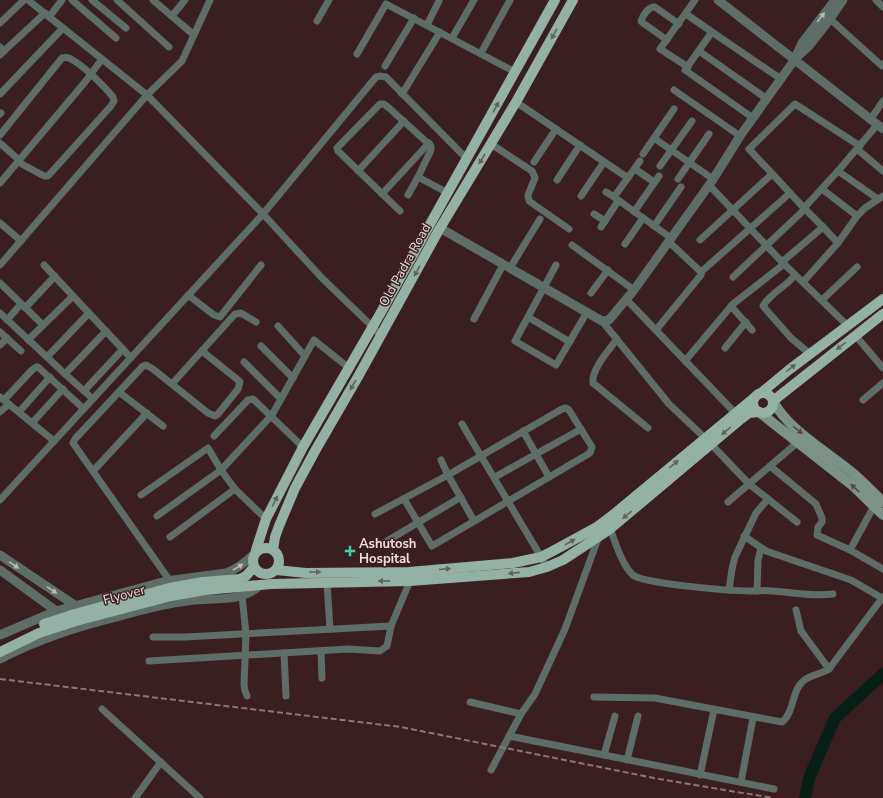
<svg xmlns="http://www.w3.org/2000/svg" width="883" height="798" font-family="'Nunito Sans',sans-serif">
<rect width="100%" height="100%" fill="#3b1f20"/>
<g fill="none" stroke-linecap="round" stroke-linejoin="round">
<path stroke="#081f17" stroke-width="12" d="M805,798L809,778L835,718L883,674"/>
<g stroke="#5e6d67" stroke-width="7">
<path d="M28,0L147,95L263,214L322,278L381,335"/>
<path d="M72,0L116,38"/>
<path d="M92,0L126,28"/>
<path d="M117,0L169,47"/>
<path d="M153,0L194,35"/>
<path d="M876,0L883,7"/>
<path d="M686,14L712,32"/>
<path d="M172,16L185,0"/>
<path d="M49,17L62,0"/>
<path d="M830,19L882,66L883,64"/>
<path d="M317,21L329,0"/>
<path d="M0,23L24,0"/>
<path d="M427,25L439,1"/>
<path d="M452,38L474,0"/>
<path d="M667,40L643,23L641,21C643,15 649,6 655,7L679,24"/>
<path d="M0,47L4,51L0,55"/>
<path d="M4,51L45,13"/>
<path d="M699,51L767,99"/>
<path d="M481,53L510,0"/>
<path d="M357,54L386,4L515,72"/>
<path d="M385,66L414,18"/>
<path d="M688,67L660,49L695,0"/>
<path d="M674,90L740,136"/>
<path d="M0,94L63,28"/>
<path d="M402,94L440,32"/>
<path d="M516,102L628,178"/>
<path d="M0,114L1,113"/>
<path d="M753,118L685,70L712,32L781,79"/>
<path d="M870,120L883,101"/>
<path d="M0,135L62,58C66,57 68,57 71,59C84,66 104,86 113,97L114,101L111,106L48,176H44L18,162"/>
<path d="M654,138L713,179"/>
<path d="M0,143L19,160"/>
<path d="M491,144L532,171L535,178L528,195L529,201L569,229"/>
<path d="M857,149L883,171"/>
<path d="M643,154L674,109"/>
<path d="M640,161L614,197L671,238"/>
<path d="M534,162L556,129"/>
<path d="M660,166L692,121"/>
<path d="M635,169L654,182"/>
<path d="M358,171L404,121"/>
<path d="M838,171L878,199"/>
<path d="M418,177L448,193"/>
<path d="M678,179L709,134"/>
<path d="M557,180L580,145"/>
<path d="M0,183L85,82L102,59"/>
<path d="M709,185L782,262L848,326"/>
<path d="M822,189L857,216"/>
<path d="M606,192L614,197"/>
<path d="M382,194L429,143"/>
<path d="M581,196L604,162"/>
<path d="M804,208L749,149L795,104L860,146"/>
<path d="M400,211L338,151L337,148L380,104H384L389,108L431,146V150L418,177L408,195"/>
<path d="M634,212L659,176"/>
<path d="M594,214L605,221"/>
<path d="M0,223L21,241"/>
<path d="M654,226L681,187"/>
<path d="M601,227L618,201"/>
<path d="M823,227L838,243"/>
<path d="M700,240L772,174"/>
<path d="M625,244L643,218"/>
<path d="M572,245L634,290"/>
<path d="M782,262L823,227L804,208L838,171L877,125"/>
<path d="M0,265L147,95L182,61L210,0"/>
<path d="M44,265L131,358"/>
<path d="M556,265L515,341L556,365L587,312"/>
<path d="M510,268L540,219"/>
<path d="M701,272L790,193"/>
<path d="M795,275C786,287 770,293 763,306L791,338L810,354"/>
<path d="M733,277L805,209"/>
<path d="M803,282L838,243L857,216L865,208L883,196"/>
<path d="M0,283L43,325"/>
<path d="M591,293L608,270"/>
<path d="M188,295L214,315L220,317L261,265"/>
<path d="M626,299L738,416"/>
<path d="M822,300L857,267"/>
<path d="M731,306L752,330"/>
<path d="M25,308L55,276"/>
<path d="M0,313L65,374L93,399"/>
<path d="M528,317L570,342"/>
<path d="M474,319L503,265"/>
<path d="M7,320L21,304"/>
<path d="M602,321L669,404L705,438"/>
<path d="M278,326L305,356"/>
<path d="M656,330L701,275V272L668,241"/>
<path d="M0,332L21,351"/>
<path d="M855,335L883,368"/>
<path d="M617,339C609,350 591,370 593,383L648,428"/>
<path d="M28,340L73,296"/>
<path d="M0,345L7,338"/>
<path d="M261,346L293,378"/>
<path d="M725,348L746,322"/>
<path d="M47,357L89,313"/>
<path d="M685,361L733,304L784,264"/>
<path d="M244,362L281,399"/>
<path d="M65,374L106,331"/>
<path d="M172,384L235,314L241,313L256,322"/>
<path d="M84,391L123,349"/>
<path d="M119,392L163,426"/>
<path d="M0,397L54,441"/>
<path d="M4,400L32,370L36,367H38L84,409"/>
<path d="M863,400L883,383"/>
<path d="M0,412L9,404"/>
<path d="M19,412L50,377"/>
<path d="M32,423L63,389"/>
<path d="M462,424L547,567"/>
<path d="M523,431L549,477"/>
<path d="M214,436L248,400L253,399L303,447"/>
<path d="M711,444L749,484L797,522"/>
<path d="M441,460L448,475L474,521"/>
<path d="M770,466L816,504L822,518V522L818,527L817,535L850,550L883,569"/>
<path d="M93,471L147,413"/>
<path d="M495,477L581,429"/>
<path d="M141,495L208,448L221,470L235,489L266,519"/>
<path d="M0,500L263,214L376,77L380,76L386,77L467,159"/>
<path d="M728,502L798,442"/>
<path d="M375,514L448,475L562,409L566,408L569,410L592,447L590,453L432,546L404,499"/>
<path d="M157,516L221,470L272,415L314,340L349,368"/>
<path d="M609,525C614,539 622,566 633,575C644,584 732,591 750,591C758,591 765,590 772,591C793,592 812,597 833,594"/>
<path d="M744,536L766,551L851,580L882,598"/>
<path d="M170,537L235,489"/>
<path d="M382,544L461,497"/>
<path d="M850,550L874,506"/>
<path d="M170,581L73,443L75,439L143,366L146,365L153,369L208,413L215,416L218,414L238,389L240,382L238,380L202,351"/>
<path d="M327,583L330,629"/>
<path d="M729,590L732,569L735,557L756,513L768,499"/>
<path d="M757,591L758,560L761,548"/>
<path d="M242,596L246,634L244,685L245,691L247,696"/>
<path d="M796,610L801,631L829,669"/>
<path d="M153,637H185L391,626"/>
<path d="M321,651L322,678"/>
<path d="M284,653L286,696"/>
<path d="M149,661L348,649L380,651L387,646L391,626L410,581"/>
<path d="M594,697L655,698L782,722C795,712 791,688 806,679C812,675 821,674 829,669L883,597"/>
<path d="M470,702L521,714L535,694L565,629L599,536"/>
<path d="M102,709L200,798"/>
<path d="M509,736L774,789"/>
<path d="M604,755L615,716"/>
<path d="M627,760L638,716"/>
<path d="M491,770L521,714"/>
<path d="M700,775L714,710"/>
<path d="M741,782L753,718"/>
<path d="M135,798L161,762"/>
</g>
<g stroke="#5e6d67" stroke-width="9">
<path d="M718,0L883,129"/>
<path d="M797,54L802,43L835,0"/>
<path d="M440,228L602,321L609,320L634,290L712,181L740,136L795,59L809,46L830,19L843,0"/>
<path d="M0,555L76,606"/>
<path d="M0,570L59,613"/>
<path d="M0,635L56,611L166,581L226,573C237,569 245,563 254,554"/>
<path d="M0,659C38,639 78,626 120,616C144,609 168,603 194,600C216,598 243,602 260,585"/>
</g>
<g stroke="#7c938a" stroke-width="10">
<path d="M773,401C789,431 828,452 854,474C864,483 873,492 883,502"/>
<path d="M759,412L852,485L883,515"/>
</g>
<g stroke="#93b1a5" stroke-width="10">
<circle cx="763" cy="403" r="10"/>
<path d="M761,393L790,369L883,299"/>
<path d="M773,401L883,314"/>
<circle cx="266" cy="561" r="13"/>
<path d="M256,550L266,519L303,447L380,314L555,0"/>
<path d="M273,550L275,537L279,526L295,488L315,451L359,375L440,228L516,102L573,0"/>
<path d="M276,570L306,573L409,572L513,563L541,557L551,552L597,527L614,514L755,397"/>
<path d="M203,582L240,579L246,576L254,567"/>
<path d="M205,590L271,584L410,581L529,572L547,567L563,560L610,529L741,419L749,413L759,412"/>
</g>
<path stroke="#8e7676" stroke-width="2" stroke-dasharray="6 3" stroke-linecap="butt" d="M0,679L401,727L659,779L773,798"/>
<g stroke="#93b1a5" stroke-width="10">
<path d="M44,624L75,614L169,588L203,582"/>
<path d="M0,652L39,633L76,621L171,596L205,590"/>
</g>
</g>
<defs><path id="oneway-solid" d="M-6-.8H1V-3.2L6.5 0L1 3.2V.8H-6Z"/></defs>
<g fill="#beb6b4">
<use href="#oneway-solid" transform="translate(821 17) rotate(-52)"/>
<use href="#oneway-solid" transform="translate(14 565) rotate(35)"/>
<use href="#oneway-solid" transform="translate(238 567) rotate(-31)"/>
<use href="#oneway-solid" transform="translate(52 590) rotate(34)"/>
</g>
<g fill="#63615c">
<use href="#oneway-solid" transform="translate(554 34) rotate(119)"/>
<use href="#oneway-solid" transform="translate(496 107) rotate(-61)"/>
<use href="#oneway-solid" transform="translate(482 159) rotate(121)"/>
<use href="#oneway-solid" transform="translate(417 271) rotate(119)"/>
<use href="#oneway-solid" transform="translate(841 346) rotate(142)"/>
<use href="#oneway-solid" transform="translate(791 368) rotate(-38)"/>
<use href="#oneway-solid" transform="translate(353 385) rotate(120)"/>
<use href="#oneway-solid" transform="translate(726 431) rotate(140)"/>
<use href="#oneway-solid" transform="translate(674 464) rotate(-40)"/>
<use href="#oneway-solid" transform="translate(275 501) rotate(-64)"/>
<use href="#oneway-solid" transform="translate(627 515) rotate(140)"/>
<use href="#oneway-solid" transform="translate(570 542) rotate(-29)"/>
<use href="#oneway-solid" transform="translate(445 569) rotate(-5)"/>
<use href="#oneway-solid" transform="translate(315 572)"/>
<use href="#oneway-solid" transform="translate(514 573) rotate(174)"/>
<use href="#oneway-solid" transform="translate(384 581) rotate(179)"/>
</g>
<g fill="#524845">
<use href="#oneway-solid" transform="translate(798 430) rotate(38)"/>
<use href="#oneway-solid" transform="translate(855 488) rotate(-137)"/>
</g>
<path fill="#38d4a6" stroke="#3b1f20" stroke-width="1.5" d="M348 545h4v4h4v4h-4v4h-4v-4h-4v-4h4z"/>
<g text-anchor="middle" dominant-baseline="central" stroke-width="3" stroke-linejoin="round" paint-order="stroke">
<g font-size="13" fill="#f2dede" stroke="#3b1f20">
<text transform="translate(405 265) rotate(-61)">Old Padra Road</text>
<text transform="translate(124 595) rotate(-15)">Flyover</text>
</g>
<g font-size="13" font-weight="bold" fill="#f2dede" stroke="#3b1f20" text-anchor="start">
<text x="359" y="544">Ashutosh<tspan x="359" dy="15">Hospital</tspan></text>
</g>
</g>
</svg>
